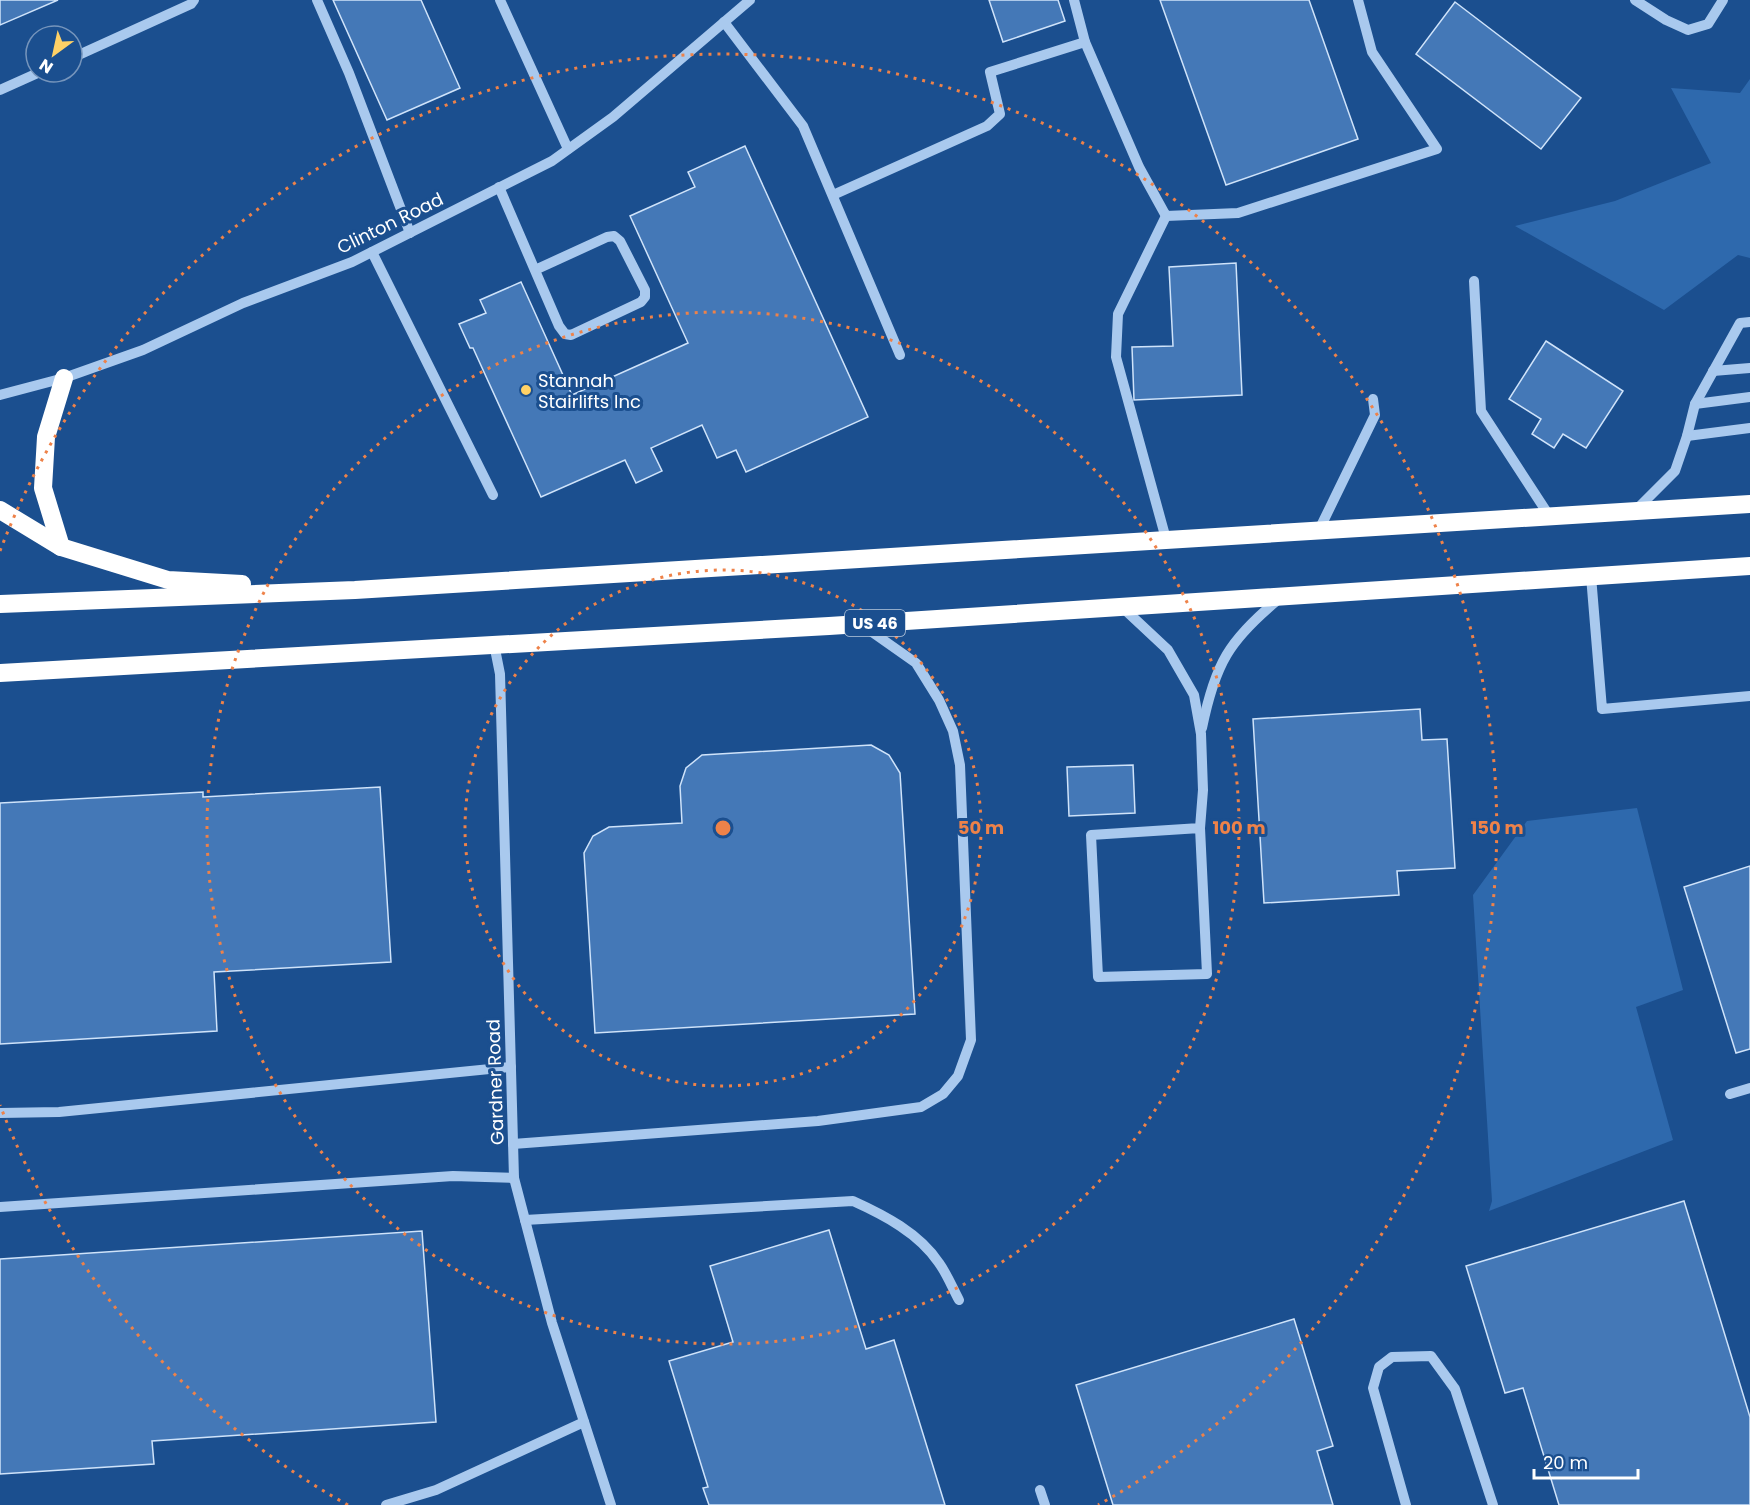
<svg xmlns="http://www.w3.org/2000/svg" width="1750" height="1505" font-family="Poppins,sans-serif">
<rect width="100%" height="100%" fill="#1b4f8f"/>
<g fill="#2e69ad">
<path d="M1750,79V258L1738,255L1664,310L1515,226L1615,201L1711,163L1671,88L1740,93Z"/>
<path d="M1637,808L1683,990L1636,1007L1673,1140L1489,1211L1492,1201L1473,895L1527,821Z"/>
</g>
<g fill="#4478b7" stroke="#cfe3fa" stroke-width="1.5">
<path d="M0,0H58L0,25Z"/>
<path d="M333,0H421L460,88L387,120Z"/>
<path d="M989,0H1058L1065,21L1003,42Z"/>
<path d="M1160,0H1309L1358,139L1226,185Z"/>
<path d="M1455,2L1581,98L1541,149L1416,54Z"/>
<path d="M745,146L868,417L746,472L736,450L717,458L702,425L651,448L662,471L636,483L625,460L541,497L473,348H470L459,324L486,313L480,300L521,282L572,395L688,343L630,216L695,187L688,172Z"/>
<path d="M1236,263L1242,395L1134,400L1132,347L1173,346L1169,267Z"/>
<path d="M1546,341L1623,391L1586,448L1563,434L1554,448L1532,434L1541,419L1509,399Z"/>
<path d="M1420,709L1422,740L1447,739L1455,868L1397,871L1399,895L1264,903L1253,719Z"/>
<path d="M871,745L889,755L900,773L915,1014L595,1033L584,853L593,836L609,827L682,823L680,786L686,768L702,755Z"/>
<path d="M1133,765L1135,813L1069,816L1067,767Z"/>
<path d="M380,787L391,962L214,972L217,1031L0,1044V803L203,792V797Z"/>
<path d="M1750,866V1049L1736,1053L1684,887Z"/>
<path d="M1684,1201L1750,1417V1505H1559L1523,1388L1505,1393L1466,1266Z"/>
<path d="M829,1230L866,1349L894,1340L945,1505H709L703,1488L708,1487L669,1361L733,1342L710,1266Z"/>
<path d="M422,1231L436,1422L152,1441L154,1464L0,1474V1259Z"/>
<path d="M1294,1319L1333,1446L1317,1451L1333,1505H1113L1076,1385Z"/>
</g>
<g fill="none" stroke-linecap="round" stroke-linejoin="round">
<g stroke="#a9c9ee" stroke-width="10">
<path d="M317,0L349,73L410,233"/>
<path d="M500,0L568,149"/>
<path d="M1074,0L1085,42L1139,167L1166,216L1238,213L1437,149L1372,52L1358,0"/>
<path d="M1635,0L1666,20L1688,30L1708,24L1723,0"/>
<path d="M724,22L803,126L900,355"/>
<path d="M72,58L191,4L194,0"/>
<path d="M0,90L40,72"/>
<path d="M499,187L559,326L565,334L571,335L641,302L645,297V290L620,241L614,236L607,237L535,270"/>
<path d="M833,195L987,126L1000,114L990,72L1085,42"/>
<path d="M1166,216L1118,314L1116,357L1166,539"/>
<path d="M372,252L493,495"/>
<path d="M1474,281L1481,411L1550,517"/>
<path d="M1713,371L1750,368"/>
<path d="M0,395L64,378L143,350L243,303L352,262L552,161L613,117L750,0"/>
<path d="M1695,404L1750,397"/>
<path d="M1687,436L1750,428"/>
<path d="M1634,512L1675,471L1687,436L1695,404L1740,323L1750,322"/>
<path d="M1319,530L1375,415L1373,399"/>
<path d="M1591,576L1602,709L1750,696"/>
<path d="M1122,607L1168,650L1194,695L1201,734L1203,790L1200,828L1207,974L1098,977L1091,835L1200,828"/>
<path d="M494,644L500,674L514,1178L552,1323L611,1505"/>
<path d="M1202,728C1215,664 1229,640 1279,599"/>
<path d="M1730,1094L1750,1088"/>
<path d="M0,1113L59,1112L511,1067"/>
<path d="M513,1144L818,1121L921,1107L943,1094L958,1076L971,1040L960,765L953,731L939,700L916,663L862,625"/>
<path d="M0,1207L453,1176L514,1178"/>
<path d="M525,1220L853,1201C884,1215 919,1233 939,1263C947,1274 952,1287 959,1300"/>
<path d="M1040,1490L1045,1505"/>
<path d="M386,1505L436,1490L584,1422"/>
<path d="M1406,1505L1373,1388L1379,1367L1392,1357L1431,1356L1455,1389L1493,1505"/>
</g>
<g stroke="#fff" stroke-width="18">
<path d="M0,510L61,547L168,580L242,584"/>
<path d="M61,547L43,488L46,437L64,378"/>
<path d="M0,604L355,590L1750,504"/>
<path d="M0,673L829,626L1750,566"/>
</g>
</g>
<g fill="none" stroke="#ee8249" stroke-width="3" stroke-dasharray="3 6">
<circle cx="723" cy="828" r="258"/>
<circle cx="723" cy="828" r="516"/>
<path d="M348 1505A774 774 0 0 1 0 1105M0 551A774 774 0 1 1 1098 1505"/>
</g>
<circle fill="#ffd166" stroke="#1b4f8f" stroke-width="2" cx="526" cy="390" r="6"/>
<g text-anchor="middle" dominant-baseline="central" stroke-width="6" stroke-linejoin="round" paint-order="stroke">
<rect fill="#1b4f8f" stroke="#bbcadd" stroke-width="1.5" x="845" y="610" width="60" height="26" rx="4.5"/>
<g font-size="16" font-weight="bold" fill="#fff">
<text x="875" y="623">US 46</text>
</g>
<g font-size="18" fill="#fff" stroke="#1b4f8f">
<text transform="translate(390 223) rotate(-26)">Clinton Road</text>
<text transform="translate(495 1082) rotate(-92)">Gardner Road</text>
</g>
<g font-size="18" fill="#fff" stroke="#1b4f8f" text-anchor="start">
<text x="538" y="380">Stannah<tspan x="538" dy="21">Stairlifts Inc</tspan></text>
</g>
</g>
<circle cx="723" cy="828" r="9" fill="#ee8249" stroke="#1b4f8f" stroke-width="3"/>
<g font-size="18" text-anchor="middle" font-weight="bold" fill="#ee8249" stroke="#1b4f8f" stroke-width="6" stroke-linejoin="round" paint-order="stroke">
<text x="981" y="834">50 m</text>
<text x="1239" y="834">100 m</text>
<text x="1497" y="834">150 m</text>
</g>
<g transform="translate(54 54) rotate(213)"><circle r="28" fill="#1b4f8f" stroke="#7695bc" stroke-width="1.5"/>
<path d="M0-4.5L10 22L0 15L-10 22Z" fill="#ffd166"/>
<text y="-9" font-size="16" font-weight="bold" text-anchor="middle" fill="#ffffff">N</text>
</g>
<path d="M1534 1469v9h104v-9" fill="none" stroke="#ffffff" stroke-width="3"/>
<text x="1543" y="1469" font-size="18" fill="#ffffff" stroke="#1b4f8f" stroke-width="4.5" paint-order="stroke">20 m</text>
</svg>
